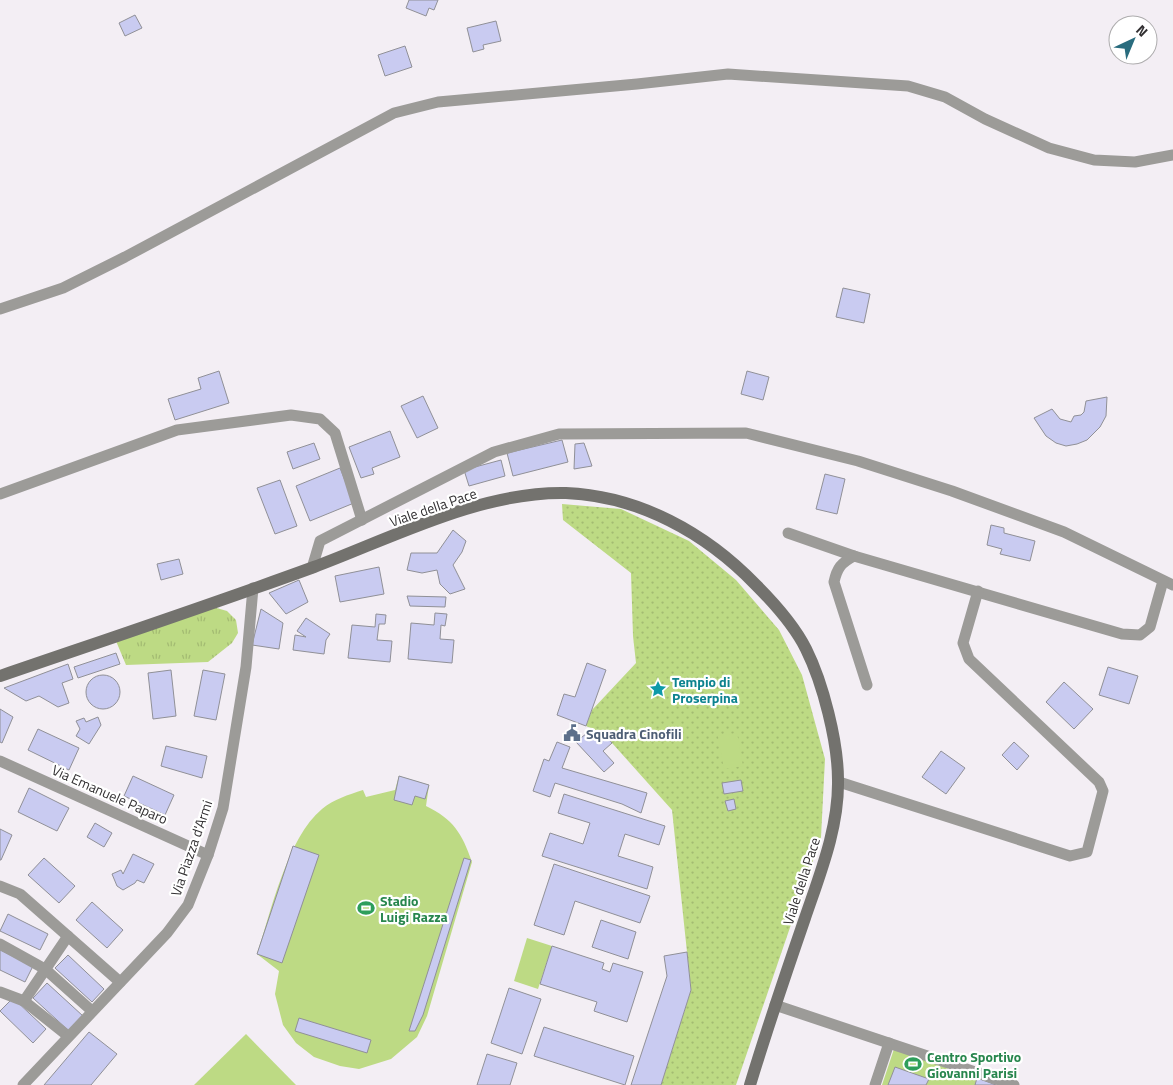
<svg xmlns="http://www.w3.org/2000/svg" width="1173" height="1085" font-family="'Titillium Web',sans-serif">
<defs>
<pattern id="grass-tufts" width="24" height="20" patternUnits="userSpaceOnUse" patternTransform="scale(1.25)"><rect width="24" height="20" fill="#bdda84"/><path d="M3 7l-1-3M5 7V3M7 7l1-3M15 17l-1-3M17 17v-4M19 17l1-3" fill="none" stroke="#a3bb72"/></pattern>
<pattern id="park-dots" width="8" height="8" patternUnits="userSpaceOnUse" patternTransform="scale(1.25)"><rect width="8" height="8" fill="#bdda84"/><path d="M2 2h.1M6 6h.1" fill="none" stroke="#a3bb72" stroke-width="1.8" stroke-linecap="round"/></pattern>
</defs>
<rect width="100%" height="100%" fill="#f3eef4"/>
<path fill="url(#grass-tufts)" d="M213,607L227,611L236,620L238,633L232,643L208,662L126,665L116,641Z"/>
<path fill="url(#park-dots)" d="M562,504L621,509L689,541L736,580L779,630L802,675L825,759L821,837L736,1085H661L691,990L672,810L604,734L586,726L592,710L636,663L633,636L631,573L563,520Z"/>
<g fill="#bdda84">
<path d="M737,733L743,766L724,769L718,736Z"/>
<path d="M399,776L429,785L426,806C453,819 462,833 472,862L427,1016L417,1037L391,1059L359,1069L340,1066L314,1057L296,1043L283,1025L275,994L279,971L257,954C271,912 287,838 322,809C334,799 348,795 363,790L366,797L395,790Z"/>
<path d="M527,938L552,946L538,989L514,981Z"/>
<path d="M246,1034L296,1085H194Z"/>
<path d="M894,1049L996,1085H882Z"/>
</g>
<g fill="#c9cbf1" stroke="#909097">
<path d="M409,0H438L434,10L429,8L426,16L406,8Z"/>
<path d="M135,15L142,28L125,36L119,23Z"/>
<path d="M496,21L501,41L483,45L484,49L473,52L467,28Z"/>
<path d="M405,46L412,67L385,76L378,55Z"/>
<path d="M843,288L870,294L864,323L836,317Z"/>
<path d="M219,371L229,403L175,420L168,399L201,389L198,378Z"/>
<path d="M747,371L769,377L763,400L741,394Z"/>
<path d="M423,396L438,428L417,438L401,406Z"/>
<path d="M1107,397L1106,416L1100,427L1087,440L1077,444L1066,446L1056,443L1046,436L1034,418L1052,409L1060,419L1071,422L1074,416L1081,415L1084,412L1086,401Z"/>
<path d="M390,431L400,457L372,468L374,474L361,478L349,447Z"/>
<path d="M562,440L568,462L513,476L507,453Z"/>
<path d="M314,443L320,459L293,469L287,452Z"/>
<path d="M584,443L592,466L574,469L575,444Z"/>
<path d="M501,460L505,476L469,486L464,470Z"/>
<path d="M340,468L354,503L310,521L296,486Z"/>
<path d="M825,474L845,479L837,514L816,509Z"/>
<path d="M280,480L297,526L275,534L257,488Z"/>
<path d="M991,525L1004,528V533L1035,541L1030,561L1000,554L1002,549L987,545Z"/>
<path d="M453,530L466,541L462,552L453,565L465,589L450,594L440,584L437,570L422,573L407,570L411,553H437Z"/>
<path d="M179,559L183,574L161,580L157,564Z"/>
<path d="M379,567L384,594L340,602L335,576Z"/>
<path d="M299,580L308,602L286,614L269,593Z"/>
<path d="M407,596L446,597L445,607L410,606Z"/>
<path d="M261,609L283,623L279,649L252,645Z"/>
<path d="M435,613L447,614L445,626L441,625L440,639L454,640L452,663L408,659L411,623L434,625Z"/>
<path d="M376,614L386,615L385,624H379L377,640L392,641L390,662L348,658L352,625L375,627Z"/>
<path d="M306,618L330,634L326,640L324,654L293,650L295,635L306,637L297,631Z"/>
<path d="M116,653L120,664L78,678L74,667Z"/>
<path d="M587,663L606,670L586,726L557,715L564,694L575,697Z"/>
<path d="M68,664L73,679L62,683L69,703L58,707L39,696L26,701L4,688Z"/>
<path d="M1108,667L1138,676L1129,704L1099,695Z"/>
<path d="M171,670L176,716L153,719L148,673Z"/>
<path d="M203,670L225,674L216,720L194,716Z"/>
<circle cx="103" cy="692" r="17"/>
<path d="M1064,682L1093,709L1074,729L1046,702Z"/>
<path d="M0,709L13,717L2,743L0,742Z"/>
<path d="M98,717L101,725L89,744L76,736L80,729L76,721L84,718L86,722Z"/>
<path d="M38,729L79,748L69,770L28,750Z"/>
<path d="M587,733L593,739L604,734L612,743L603,751L614,763L604,772L576,742Z"/>
<path d="M557,742L570,747L562,768L647,793L641,813L622,804L555,783L550,797L533,791L544,759L549,761Z"/>
<path d="M1014,742L1029,756L1017,770L1002,755Z"/>
<path d="M166,746L207,756L202,778L161,766Z"/>
<path d="M941,751L965,768L946,794L922,777Z"/>
<path d="M133,776L174,795L165,815L124,796Z"/>
<path d="M399,776L429,785L425,799L415,796L412,805L394,800Z"/>
<path d="M741,780L743,791L724,794L722,783Z"/>
<path d="M29,788L69,808L57,831L18,812Z"/>
<path d="M564,794L665,826L659,845L625,834L618,856L653,867L647,889L542,856L550,833L583,844L590,823L558,813Z"/>
<path d="M734,799L736,809L728,811L725,801Z"/>
<path d="M95,823L112,833L104,847L87,837Z"/>
<path d="M0,829L12,835L1,860H0Z"/>
<path d="M293,846L319,855L282,963L257,954Z"/>
<path d="M133,854L154,864L144,883L137,880L135,883L123,890L117,886L112,874L121,870L123,874Z"/>
<path d="M44,858L75,886L59,903L28,875Z"/>
<path d="M464,858L471,860L423,1015L415,1031H409Z"/>
<path d="M554,864L650,896L640,923L575,901L564,935L534,925Z"/>
<path d="M92,902L123,930L107,948L76,920Z"/>
<path d="M8,914L48,934L40,950L0,931Z"/>
<path d="M601,920L636,932L628,959L592,947Z"/>
<path d="M552,946L604,963L602,969L610,972L613,963L643,972L627,1022L594,1011L597,1002L540,984Z"/>
<path d="M0,950L33,966L25,982L0,970Z"/>
<path d="M687,952L691,990L661,1085H631L667,976L664,956Z"/>
<path d="M68,955L104,989L92,1002L55,968Z"/>
<path d="M47,983L83,1016L69,1031L33,998Z"/>
<path d="M509,988L541,999L522,1054L491,1043Z"/>
<path d="M13,998L46,1029L33,1043L0,1011Z"/>
<path d="M299,1018L371,1040L367,1053L295,1031Z"/>
<path d="M544,1027L634,1056L625,1085L534,1056Z"/>
<path d="M89,1032L117,1054L91,1085H44Z"/>
<path d="M487,1054L517,1063L510,1085H477Z"/>
<path d="M895,1067L929,1079L926,1085H888Z"/>
<path d="M977,1078L996,1085H975Z"/>
</g>
<g fill="none" stroke-linecap="round" stroke-linejoin="round">
<g stroke="#9c9b98" stroke-width="11">
<path d="M0,309L63,288L125,257L394,113L438,102L637,84L728,74L908,86L945,97L985,119L1049,148L1094,160L1135,162L1173,155"/>
<path d="M0,494L177,430L291,415L320,419L335,433L362,520"/>
<path d="M788,533L854,556"/>
<path d="M312,568L320,541L494,452L559,434L746,433L858,461L952,491L1064,532L1173,585"/>
<path d="M867,685L834,582C837,568 841,563 854,556L1122,634L1140,635L1150,627L1163,581"/>
<path d="M0,761L208,855"/>
<path d="M839,782L1070,856L1087,852L1103,791L1099,782L969,659L963,643L978,591"/>
<path d="M0,886L20,894L120,982"/>
<path d="M0,944L45,969L92,1011"/>
<path d="M0,992L24,1001L68,1036"/>
<path d="M24,1001L68,936"/>
<path d="M775,1005L1014,1085"/>
<path d="M23,1085L167,933L188,905L208,855L223,808L246,667L253,588"/>
<path d="M875,1085L889,1043"/>
</g>
<path stroke="#73726e" stroke-width="12" d="M0,676C105,640 210,605 314,567C392,538 481,491 566,493C639,496 706,533 756,585C775,604 794,625 806,649C823,683 838,742 838,780C839,827 820,874 805,918C786,973 767,1029 750,1085"/>
</g>
<defs>
<g id="sight-bare" transform="scale(1.35)"><path d="M0-6L1.8-2.2L6-1.7L2.9 1.2L3.7 5.4L0 3.3L-3.7 5.4L-2.9 1.2L-6-1.7L-1.8-2.2Z" fill="#0f9aa8" stroke="#fff" stroke-width="2.5" paint-order="stroke"/></g>
<g id="civic-bare" transform="scale(1.35)"><path d="M-.6-6.5H3V-4.5H.6V-3L4-1V1h2V6H-6V1h2V-1L-.6-3ZM-1.2 2.5V6h2.4V2.5Z" fill="#5c6f8a" stroke="#fff" stroke-width="2.5" paint-order="stroke"/></g>
<g id="stadium-bare" transform="scale(1.35)"><path d="M0-5a6.5 5 0 1 0 0 10a6.5 5 0 1 0 0-10ZM-3.5-1.8h7v3.6h-7Z" fill="#2e9e5b" stroke="#fff" stroke-width="2.5" paint-order="stroke"/></g>
</defs>
<g fill-rule="evenodd">
<use href="#sight-bare" x="658" y="689"/>
<use href="#civic-bare" x="572" y="733"/>
<use href="#stadium-bare" x="366" y="908"/>
<use href="#stadium-bare" x="913" y="1064"/>
</g>
<g text-anchor="middle" dominant-baseline="central" stroke-width="4.5" stroke-linejoin="round" paint-order="stroke">
<g font-size="14" fill="#312f31" stroke="#fff">
<text transform="translate(433 507) rotate(-19)">Viale della Pace</text>
<text transform="translate(110 794) rotate(24)">Via Emanuele Paparo</text>
<text transform="translate(191 848) rotate(-71)">Via Piazza d'Armi</text>
<text transform="translate(801 881) rotate(-72)">Viale della Pace</text>
</g>
<g font-size="14" font-weight="bold" fill="#0d838f" stroke="#fff" text-anchor="start">
<text x="672" y="681">Tempio di<tspan x="672" dy="16">Proserpina</tspan></text>
</g>
<g font-size="14" font-weight="bold" fill="#4e5e75" stroke="#fff" text-anchor="start">
<text x="586" y="733">Squadra Cinofili</text>
</g>
<g font-size="14" font-weight="bold" fill="#27864d" stroke="#fff" text-anchor="start">
<text x="380" y="900">Stadio<tspan x="380" dy="16">Luigi Razza</tspan></text>
<text x="927" y="1056">Centro Sportivo<tspan x="927" dy="16">Giovanni Parisi</tspan></text>
</g>
</g>
<g transform="translate(1133 40) rotate(44)"><circle r="24" fill="#ffffff" stroke="#adacad"/>
<path d="M0-4L9 19L0 12L-9 19Z" fill="#296c7e"/>
<text y="-8" font-size="14" font-weight="bold" text-anchor="middle" fill="#312f31">N</text>
</g>
</svg>
